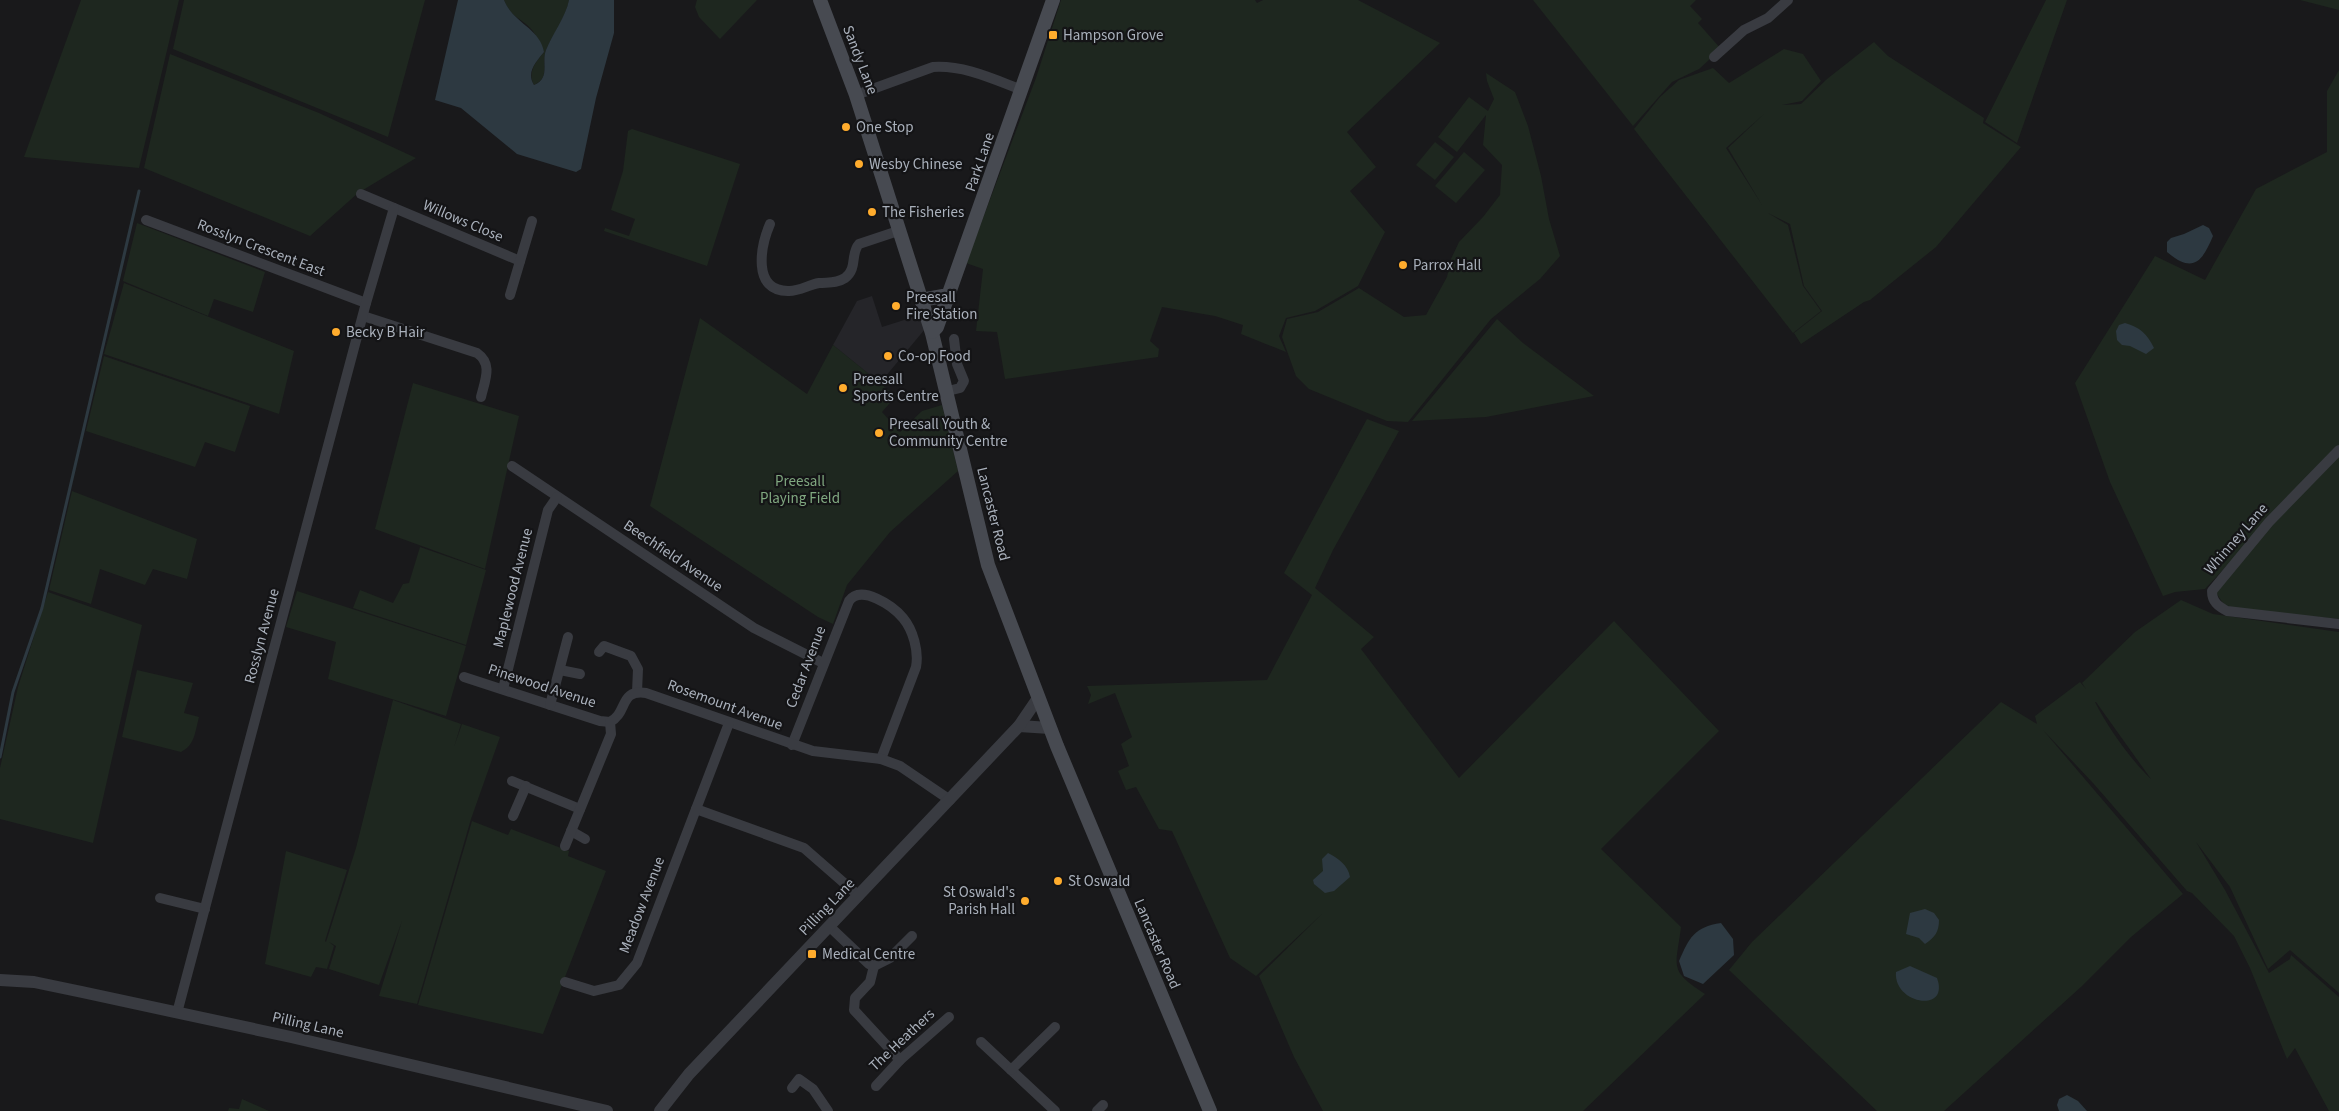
<svg xmlns="http://www.w3.org/2000/svg" width="2339" height="1111" font-family="'Source Sans 3',sans-serif">
<rect width="100%" height="100%" fill="#19191b"/>
<path fill="#252529" d="M872,296L882,327L920,315L925,329L880,383L833,345L857,301Z"/>
<g fill="#1e271f" fill-rule="evenodd">
<path d="M81,0H179L139,168L24,157Z"/>
<path d="M184,0H425L388,137L173,49Z"/>
<path d="M504,0H569C566,17 553,34 546,50C541,63 551,78 534,85C527,72 536,62 544,52C540,45 537,36 532,30C521,17 512,20 504,0Z"/>
<path d="M697,0H757L720,39L699,17L695,7Z"/>
<path d="M1061,0H1255L1257,3L1263,0H1358L1440,43L1347,132L1376,167L1350,191L1385,232L1358,286L1315,311L1286,318L1279,336L1286,352L1241,334L1243,325L1215,316L1162,307L1150,341L1159,349L1158,357L1005,379L997,332L976,331L983,269L966,263L1036,78Z"/>
<path d="M1533,0H1696L1690,6L1702,19L1698,23L1721,49L1699,69L1672,82L1633,126Z"/>
<path d="M2046,0H2067L2017,143L1985,122Z"/>
<path d="M2300,0H2339V10Z"/>
<path d="M1874,42L1888,56L1984,118L1983,123L2021,147L1936,247L1870,300L1864,302L1801,344L1794,333L1822,311L1804,286L1790,224L1768,213L1788,225L1803,286L1821,311L1793,333L1634,129L1660,97L1679,80L1713,68L1729,83L1784,49L1803,54L1821,81L1802,101L1782,105L1801,104L1827,79ZM1764,114L1728,148L1762,205L1726,148Z"/>
<path d="M170,54L319,113L416,158L358,193L310,236L144,168Z"/>
<path d="M2339,70V447L2205,589L2175,592L2163,596L2110,482L2075,383L2155,256L2205,280L2256,189L2327,152V91Z"/>
<path d="M1486,73L1515,92L1528,126L1541,176L1549,219L1560,256L1540,279L1491,319L1408,422L1387,421L1309,389L1296,376L1282,337L1287,319L1318,312L1359,288L1404,317L1426,315L1447,277L1451,259L1459,242L1483,217L1500,195L1502,165L1483,145L1486,115L1457,152L1438,137L1469,97L1488,111L1494,99L1487,81Z"/>
<path d="M632,129L740,164L707,266L604,231L605,228L629,236L635,219L611,210L623,171L628,131Z"/>
<path d="M1435,142L1454,157L1435,180L1416,165Z"/>
<path d="M1464,152L1485,170L1456,203L1435,186Z"/>
<path d="M137,223L265,272L253,312L214,299L208,316L123,281Z"/>
<path d="M124,283L294,351L279,414L104,354Z"/>
<path d="M700,318L807,394L833,345L896,396L882,412L900,432L922,411L942,405L958,471L890,532L847,585L833,624L818,617L650,506Z"/>
<path d="M1497,319L1523,343L1594,396L1486,417L1412,421Z"/>
<path d="M104,356L250,406L235,452L205,442L195,467L86,431Z"/>
<path d="M413,383L519,416L485,569L375,529Z"/>
<path d="M1367,419L1399,431L1333,550L1315,588L1374,637L1361,649L1459,778L1614,621L1719,731L1601,849L1681,927C1676,968 1668,970 1705,994L1583,1111H1323L1294,1057L1259,976L1323,913L1256,976L1230,958L1172,831L1159,829L1136,787L1126,790L1118,771L1129,766L1121,744L1132,737L1115,693L1088,704L1091,695L1087,686L1267,680L1312,595L1284,573Z"/>
<path d="M2339,453V619C2314,615 2243,615 2224,604C2221,601 2218,595 2215,592L2223,575Z"/>
<path d="M72,491L197,539L187,579L153,569L145,585L100,569L91,604L49,590Z"/>
<path d="M420,547L486,570L466,645L353,608L360,590L393,603L403,584L409,583Z"/>
<path d="M297,591L466,646L446,716L328,679L336,642L286,627Z"/>
<path d="M48,592L142,625L93,843L0,819V768L18,687Z"/>
<path d="M2181,600L2213,614L2339,632V993L2290,950L2268,969L2230,887L2196,842L2225,890L2269,973L2290,959L2291,955L2339,997V1111H2329L2295,1048L2287,1059L2250,968L2234,936L2192,893L2187,891L2093,783L2043,730L2183,894L2131,937L2082,986L1944,1111H1877L1729,970L1752,942L2001,702L2037,724L2035,716L2080,682L2086,689L2082,683L2135,632ZM2095,702H2096L2151,779C2131,760 2108,728 2095,702Z"/>
<path d="M137,670L193,683L184,713L199,717C195,732 195,745 181,752L122,737Z"/>
<path d="M393,700L461,724L454,747L462,724L500,737L471,819L417,1004L379,996L402,921L379,985L329,969L336,946L329,942L334,946L327,969L316,967L311,977L265,964L286,851L347,870L325,941L326,942L356,848Z"/>
<path d="M472,821L508,835L511,829L569,851L568,856L606,871L543,1034L418,1005Z"/>
<path d="M242,1099L269,1111H228L229,1108L239,1109Z"/>
</g>
<g fill="#2d3941">
<path d="M458,0H504C513,23 540,28 544,52C536,62 526,72 534,85C551,78 541,62 546,50C552,35 566,16 569,0H614V33L596,98L581,169L576,172L517,154L461,108L435,100Z"/>
<path d="M2203,225L2209,228L2213,236C2202,262 2193,274 2167,252V242L2171,238L2184,234Z"/>
<path d="M2125,323C2140,327 2147,334 2154,348L2146,354L2130,346L2122,345L2117,340L2116,331L2119,325Z"/>
<path d="M1328,853C1338,858 1348,865 1350,877L1334,891L1325,893L1314,884L1313,880L1323,871L1322,859Z"/>
<path d="M1925,909L1934,913L1939,920C1939,932 1935,937 1925,944L1919,938L1906,934L1910,913Z"/>
<path d="M1721,923L1733,939L1734,955L1703,984L1684,976L1679,961C1689,938 1694,927 1721,923Z"/>
<path d="M1910,966L1937,978C1950,1014 1893,1004 1896,972Z"/>
<path d="M2067,1095L2078,1101L2087,1111H2059L2057,1105L2059,1099Z"/>
</g>
<g fill="none" stroke-linecap="round" stroke-linejoin="round">
<path stroke="#2d3941" stroke-width="3" d="M0,757L13,692L42,608L139,191"/>
<g stroke="#393b41" stroke-width="10">
<path d="M1714,57L1744,30L1768,18L1788,0"/>
<path d="M856,95L933,67C964,65 993,79 1022,90"/>
<path d="M361,194L520,261"/>
<path d="M146,220L366,303"/>
<path d="M770,224C761,245 751,292 789,291C800,291 808,285 819,283C828,282 836,284 845,278C858,268 850,254 859,244L898,231"/>
<path d="M510,295L532,221"/>
<path d="M363,316L477,353C493,364 485,380 481,397"/>
<path d="M948,391L960,388L964,381L957,364L954,339"/>
<path d="M2339,450L2269,522L2212,591C2212,602 2218,606 2227,611L2339,624"/>
<path d="M512,466L754,628L823,663"/>
<path d="M599,652L604,646L631,656L638,669L637,692"/>
<path d="M560,670L580,674"/>
<path d="M464,677L600,721L610,722"/>
<path d="M503,689L548,510L557,497"/>
<path d="M550,705L568,637"/>
<path d="M792,745L849,601C861,584 893,606 903,618C913,630 919,651 916,667L881,759"/>
<path d="M512,781L580,809"/>
<path d="M696,809L804,848L859,896"/>
<path d="M513,816L526,786"/>
<path d="M571,831L585,839"/>
<path d="M565,846L611,734L610,722C628,713 619,689 646,693L813,751L881,759L900,766L950,800"/>
<path d="M160,898L205,909"/>
<path d="M830,927L869,964L874,966"/>
<path d="M874,966L870,982L855,998L854,1010L900,1060"/>
<path d="M874,966L890,958L912,936"/>
<path d="M565,982L594,991L619,985L637,963L729,723"/>
<path d="M177,1013L366,303L394,208"/>
<path d="M981,1042L1055,1111"/>
<path d="M1011,1070L1055,1027"/>
<path d="M876,1086L900,1060L949,1017"/>
<path d="M792,1088L799,1079L813,1089L828,1111"/>
<path d="M1097,1111L1103,1105"/>
</g>
<g stroke="#393b41" stroke-width="12">
<path d="M1019,726L1050,728"/>
<path d="M0,980L34,982L82,992L291,1037L607,1111"/>
<path d="M660,1111L689,1074L1019,726L1038,698"/>
</g>
<g stroke="#474a51" stroke-width="14">
<path d="M820,0L856,95L932,333L988,565L1057,746L1210,1111"/>
<path d="M921,300L943,296L947,297"/>
<path d="M932,332L937,327L1053,0"/>
</g>
</g>
<g fill="#ffac2d" stroke="#141416" stroke-width="2">
<rect x="1048" y="30" width="10" height="10" rx="2.5"/>
<circle cx="846" cy="127" r="5"/>
<circle cx="859" cy="164" r="5"/>
<circle cx="872" cy="212" r="5"/>
<circle cx="1403" cy="265" r="5"/>
<circle cx="896" cy="306" r="5"/>
<circle cx="336" cy="332" r="5"/>
<circle cx="888" cy="356" r="5"/>
<circle cx="843" cy="388" r="5"/>
<circle cx="879" cy="433" r="5"/>
<circle cx="1058" cy="881" r="5"/>
<circle cx="1025" cy="901" r="5"/>
<rect x="807" y="949" width="10" height="10" rx="2.5"/>
</g>
<g text-anchor="middle" dominant-baseline="central" stroke-width="4.5" stroke-linejoin="round" paint-order="stroke">
<g font-size="15" fill="#aab1bc" stroke="#141416" text-anchor="start">
<text x="1063" y="35">Hampson Grove</text>
<text x="856" y="127">One Stop</text>
<text x="869" y="164">Wesby Chinese</text>
<text x="882" y="212">The Fisheries</text>
<text x="1413" y="265">Parrox Hall</text>
<text x="906" y="297">Preesall<tspan x="906" dy="17">Fire Station</tspan></text>
<text x="346" y="332">Becky B Hair</text>
<text x="898" y="356">Co-op Food</text>
<text x="853" y="379">Preesall<tspan x="853" dy="17">Sports Centre</tspan></text>
<text x="889" y="424">Preesall Youth &amp;<tspan x="889" dy="17">Community Centre</tspan></text>
<text x="1068" y="881">St Oswald</text>
<text x="1015" y="892" text-anchor="end">St Oswald's<tspan x="1015" dy="17">Parish Hall</tspan></text>
<text x="822" y="954">Medical Centre</text>
</g>
<g font-size="15" fill="#aab1bc" stroke="#141416">
<text transform="translate(860 60) rotate(69)">Sandy Lane</text>
<text transform="translate(980 162) rotate(-71)">Park Lane</text>
<text transform="translate(463 221) rotate(23)">Willows Close</text>
<text transform="translate(261 248) rotate(21)">Rosslyn Crescent East</text>
<text transform="translate(993 514) rotate(76)">Lancaster Road</text>
<text transform="translate(2236 539) rotate(-49)">Whinney Lane</text>
<text transform="translate(673 556) rotate(34)">Beechfield Avenue</text>
<text transform="translate(513 588) rotate(-76)">Maplewood Avenue</text>
<text transform="translate(262 636) rotate(-75)">Rosslyn Avenue</text>
<text transform="translate(806 667) rotate(-69)">Cedar Avenue</text>
<text transform="translate(542 686) rotate(18)">Pinewood Avenue</text>
<text transform="translate(725 705) rotate(20)">Rosemount Avenue</text>
<text transform="translate(642 905) rotate(-69)">Meadow Avenue</text>
<text transform="translate(827 907) rotate(-46)">Pilling Lane</text>
<text transform="translate(1157 944) rotate(67)">Lancaster Road</text>
<text transform="translate(308 1025) rotate(13)">Pilling Lane</text>
<text transform="translate(902 1040) rotate(-43)">The Heathers</text>
</g>
<g font-size="15" fill="#80a880" stroke="#141416">
<text x="800" y="481">Preesall<tspan x="800" dy="17">Playing Field</tspan></text>
</g>
</g>
</svg>
